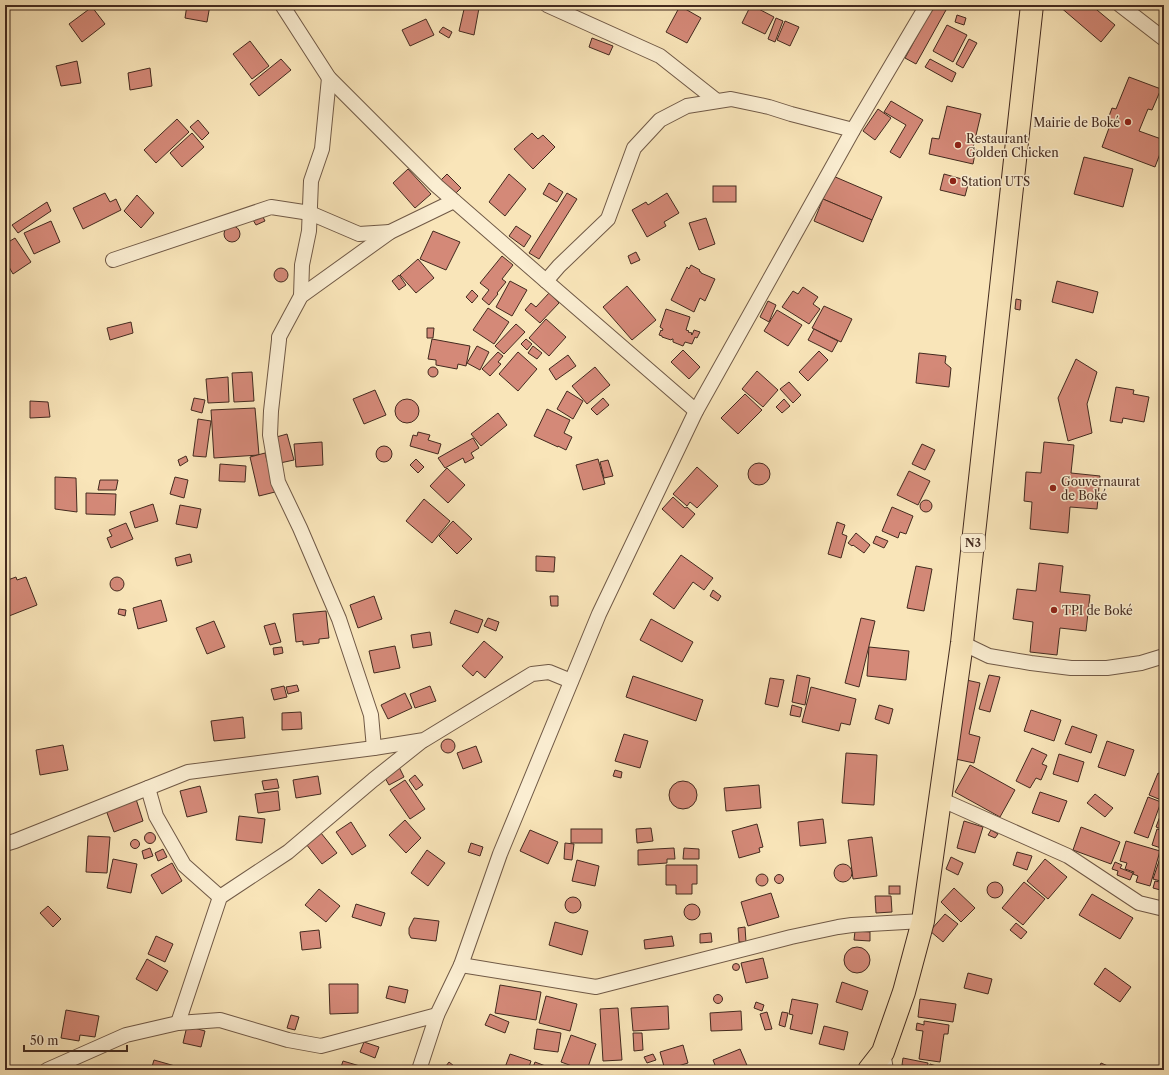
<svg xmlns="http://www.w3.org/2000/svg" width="1169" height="1075" font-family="'Libre Caslon Text',serif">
<rect width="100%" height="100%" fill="#f9e5b9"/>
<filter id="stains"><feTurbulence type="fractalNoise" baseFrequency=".005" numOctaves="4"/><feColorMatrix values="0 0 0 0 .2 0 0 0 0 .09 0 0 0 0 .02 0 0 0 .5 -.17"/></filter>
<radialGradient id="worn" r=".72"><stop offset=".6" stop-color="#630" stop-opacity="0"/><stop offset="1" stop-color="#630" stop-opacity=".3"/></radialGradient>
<g fill="#d48978" stroke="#432a1f">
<path d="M187,5H210L207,22L185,18Z"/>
<path d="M465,5L479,8L474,35L459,31Z"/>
<path d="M751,5L774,17L765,34L742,23Z"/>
<path d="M934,5L946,10L916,64L905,58Z"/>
<path d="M1059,5H1091L1115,25L1101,42L1059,6Z"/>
<path d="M680,6L701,18L687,43L666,32Z"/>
<path d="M92,7L105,24L82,42L69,24Z"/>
<path d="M957,15L966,18L964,25L955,22Z"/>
<path d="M776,18L783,21L775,42L768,39Z"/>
<path d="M426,19L434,35L410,46L402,30Z"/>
<path d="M785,21L799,27L790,46L777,40Z"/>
<path d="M947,25L967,35L953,62L933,51Z"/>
<path d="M443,27L452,32L449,38L439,32Z"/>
<path d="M592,38L613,46L609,55L589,47Z"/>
<path d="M969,39L977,43L963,68L956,64Z"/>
<path d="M250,41L269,66L252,79L233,54Z"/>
<path d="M281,59L291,70L259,96L250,84Z"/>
<path d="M930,59L956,73L952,82L925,67Z"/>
<path d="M77,61L81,83L61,86L56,66Z"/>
<path d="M150,68L152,86L130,90L128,73Z"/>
<path d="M1129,77L1161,89L1152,110L1148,109L1139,131L1164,140V143L1155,167L1102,147L1109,128L1105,127L1112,108L1116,109Z"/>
<path d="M891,101L923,120L900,158L890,152L906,125L884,112Z"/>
<path d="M947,106L981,114L973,148L976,149L973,164L929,154L932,138L939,139Z"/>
<path d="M878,109L891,118L875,140L863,131Z"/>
<path d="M177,119L189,132L156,163L144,150Z"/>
<path d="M198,120L209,133L202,140L190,127Z"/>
<path d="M192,133L204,147L182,167L170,153Z"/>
<path d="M532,133L538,139L543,135L555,147L533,169L514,149Z"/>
<path d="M1084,157L1133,169L1123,207L1074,194Z"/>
<path d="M408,169L431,194L415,208L393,183Z"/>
<path d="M447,174L461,188L455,194L441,180Z"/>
<path d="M509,174L526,189L505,216L489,202Z"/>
<path d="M944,174L969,181L965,196L940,190Z"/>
<path d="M833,176L882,197L872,220L823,199Z"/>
<path d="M549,183L563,192L557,202L543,194Z"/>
<rect x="713" y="186" width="23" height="16"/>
<path d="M105,193L110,202L116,199L121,210L83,229L73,208Z"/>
<path d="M567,193L577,199L539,259L529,253Z"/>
<path d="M667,193L679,213L664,222L666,226L647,237L632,210L646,202L648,205Z"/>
<path d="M137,195L154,213L141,228L124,211Z"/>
<path d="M823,199L872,220L863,242L814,221Z"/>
<path d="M47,202L51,211L18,233L12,225Z"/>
<path d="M262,215L265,221L256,225L253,220Z"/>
<path d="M706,218L715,244L699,250L689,223Z"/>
<path d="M51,221L60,242L34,254L24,233Z"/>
<circle cx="232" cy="234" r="8"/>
<path d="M516,226L531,236L524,247L509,236Z"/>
<path d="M433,231L460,242L446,270L420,259Z"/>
<path d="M15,238L31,262L13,274L5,260V244Z"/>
<path d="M636,252L640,260L631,264L628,256Z"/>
<path d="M502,256L513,265L502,279L506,282L497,293L498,294L489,305L482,299L489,290L480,283Z"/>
<path d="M418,259L434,278L416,293L400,275Z"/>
<path d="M691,265L700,270L699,271L701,272V273L715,279L705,301L700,298L694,312L671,300L687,267L689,269Z"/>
<circle cx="281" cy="275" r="7"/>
<path d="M399,275L406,285L399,290L392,281Z"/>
<path d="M510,281L527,290L512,316L496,307Z"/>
<path d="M1057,281L1098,292L1093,313L1052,302Z"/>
<path d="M627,286L656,320L632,340L603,307Z"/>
<path d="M803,287L818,297L813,304L820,309L809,324L782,307L793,291L798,294Z"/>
<path d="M472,290L478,296L472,303L466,297Z"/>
<path d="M549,293L559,303L540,323L525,310L531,303L536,307Z"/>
<path d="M1016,299L1021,300L1020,310L1015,309Z"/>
<path d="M768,301L776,305L769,322L760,317Z"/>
<path d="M824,306L852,319L841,342L812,328Z"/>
<path d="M488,308L509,322L494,344L473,330Z"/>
<path d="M666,309L690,317L686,330L689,331L688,332L692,333L691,334L692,335L694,330L700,332L697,338L695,337L692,344L685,342L683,346L673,342V339H672L671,340L662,337V336L659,335L661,330L662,331L663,329L660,327Z"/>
<path d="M777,310L802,325L788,346L764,331Z"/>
<path d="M546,319L566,337L549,356L529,338Z"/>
<path d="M131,322L133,333L110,340L107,328Z"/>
<path d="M516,324L525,332L504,354L495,346Z"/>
<path d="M427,328H434L433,338H427Z"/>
<path d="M814,329L838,341L832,352L808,340Z"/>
<path d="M432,339L470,346L466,366L458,364L457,369L436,365V360L428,359Z"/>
<path d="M526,339L532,344L527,350L521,344Z"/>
<path d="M477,346L489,352L480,370L467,363Z"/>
<path d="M533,346L542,353L537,359L528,353Z"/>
<path d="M683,350L700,367L689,379L671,362Z"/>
<path d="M819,351L828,360L808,381L799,372Z"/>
<path d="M498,352L503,356L498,362L501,364L490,376L482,369Z"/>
<path d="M518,352L537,369L518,391L499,374Z"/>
<path d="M919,353L946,356L945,363L951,368L949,387L916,383Z"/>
<path d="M568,355L576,366L556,380L549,369Z"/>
<path d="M1076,359L1097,372L1087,404L1092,433L1068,441L1058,398Z"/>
<circle cx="433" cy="372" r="5"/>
<path d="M595,367L610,385L587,404L572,386Z"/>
<path d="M757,371L778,390L763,407L742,389Z"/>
<path d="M252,372L254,401L234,402L232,373Z"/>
<path d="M228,377L229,402L208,403L206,379Z"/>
<path d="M789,382L801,395L793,403L780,389Z"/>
<path d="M1116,387L1134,390L1133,394L1149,397L1144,422L1123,418L1122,423L1110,421Z"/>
<path d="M375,390L386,415L364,424L353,399Z"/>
<path d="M567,391L583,401L573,419L557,409Z"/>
<path d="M745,394L762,410L738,434L721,418Z"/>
<path d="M194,398L205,400L202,413L191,410Z"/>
<path d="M603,398L609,405L597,415L591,409Z"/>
<path d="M784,399L790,406L782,413L776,407Z"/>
<circle cx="407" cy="411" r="12"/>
<path d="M30,401L48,402L50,417L30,418Z"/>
<path d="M255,408L259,455L214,458L211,410Z"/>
<path d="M547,409L570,420L564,433L572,437L566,450L558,446V447L534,436Z"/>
<path d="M498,413L507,425L481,446L471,434Z"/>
<path d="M198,419L211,421L206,457L193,456Z"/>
<path d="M418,432L430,435L428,440L441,444L438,454L410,446L413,435L417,436Z"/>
<path d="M287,434L294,460L280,463L273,438Z"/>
<path d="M473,438L479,448L471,453L474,458L465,463L463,458L445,468L438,458Z"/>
<path d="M322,442L323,465L296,467L294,444Z"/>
<path d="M1044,442L1074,445L1071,473L1100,476L1097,509L1070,507L1068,533L1030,529L1032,502L1024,501L1026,472L1041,473Z"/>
<path d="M922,444L935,450L925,470L912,464Z"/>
<circle cx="384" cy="454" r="8"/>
<path d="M265,453L275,492L259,496L250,457Z"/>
<path d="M186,456L188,461L180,466L178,460Z"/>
<path d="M416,459L424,467L418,473L410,465Z"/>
<path d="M598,459L605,484L583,490L576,465Z"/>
<path d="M608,460L613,476L604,478L600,462Z"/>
<circle cx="759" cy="474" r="11"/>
<path d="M220,464L246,466L245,482L219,481Z"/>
<path d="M697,467L718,486L697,508L690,502L687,506L673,494Z"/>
<path d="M447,468L465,485L448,503L430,486Z"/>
<path d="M909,471L930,481L918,505L897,495Z"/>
<path d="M55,477L76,478L77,512L55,509Z"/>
<path d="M175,477L188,480L184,498L170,494Z"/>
<path d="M100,480H118L116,490H98Z"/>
<path d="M86,493L116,494L115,515L86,514Z"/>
<path d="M673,497L685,508L687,507L695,514L683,528L662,509Z"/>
<path d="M424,499L450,521L432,543L406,521Z"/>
<circle cx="926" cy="506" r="6"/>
<path d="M153,504L158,521L135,528L130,512Z"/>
<path d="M180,505L201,509L197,528L176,524Z"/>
<path d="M892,507L913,516L906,534L900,532L898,538L882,531Z"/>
<path d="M453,521L472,539L457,554L439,536Z"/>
<path d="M837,522L845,525L842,534L847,536L841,558L828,554Z"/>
<path d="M126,523L133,539L111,548L107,538L112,536L109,530Z"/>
<path d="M856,533L870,545L864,553L853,545L852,546L848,543Z"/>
<path d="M876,536L888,541L884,548L873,543Z"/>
<path d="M190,554L192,562L177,566L175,558Z"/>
<path d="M681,555L713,578L704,590L693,582L674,609L653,594Z"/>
<path d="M536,556L555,557L554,572L536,571Z"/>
<path d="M1039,563L1063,566L1060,592L1090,595L1086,631L1060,628L1057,655L1030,652L1033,622L1013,619L1017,589L1036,591Z"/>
<path d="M916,566L932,569L924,611L907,608Z"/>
<circle cx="117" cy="584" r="7"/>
<path d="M16,577L17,580L26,577L37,605L9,616L8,612L5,613V581Z"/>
<path d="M713,590L721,596L718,601L710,596Z"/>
<path d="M374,596L382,619L358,628L350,605Z"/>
<path d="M550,596H558V606H551Z"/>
<path d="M161,600L167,621L138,629L133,608Z"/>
<path d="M119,609L126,610L125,616L118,614Z"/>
<path d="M455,610L483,620L478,633L450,623Z"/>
<path d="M326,611L329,638L319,639V643L303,645V641L296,642L293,614Z"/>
<path d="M488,618L499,622L496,631L484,626Z"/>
<path d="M861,618L875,621L859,687L845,683Z"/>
<path d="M651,619L693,642L682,662L640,640Z"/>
<path d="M214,621L225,647L207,654L196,628Z"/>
<path d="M275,623L281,642L270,645L264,626Z"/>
<path d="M430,632L432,645L413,648L411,635Z"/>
<path d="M484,641L503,657L485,678L477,671L473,676L462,666Z"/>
<path d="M395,646L400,668L374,673L369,651Z"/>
<path d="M282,647L283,653L274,655L273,648Z"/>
<path d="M869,647L909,651L906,680L867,676Z"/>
<path d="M797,675L810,678L805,705L792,702Z"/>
<path d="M989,675L1000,677L990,712L979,709Z"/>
<path d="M633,676L703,700L696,721L626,697Z"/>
<path d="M770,678L784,680L778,707L765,704Z"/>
<path d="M962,679L980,683L969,734L980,737L974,763L946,757Z"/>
<path d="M297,685L299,691L288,694L286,687Z"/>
<path d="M284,686L287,697L274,700L271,689Z"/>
<path d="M430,686L436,701L415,708L410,694Z"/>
<path d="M811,687L856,699L850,725L841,723L839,731L802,722Z"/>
<path d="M405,693L412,708L388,719L381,705Z"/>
<path d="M792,705L802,708L800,717L790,715Z"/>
<path d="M879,705L893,709L889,724L875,719Z"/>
<path d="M1031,710L1061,720L1054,741L1024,731Z"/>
<path d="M301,712L302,729L282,730V713Z"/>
<path d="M243,717L245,738L214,741L211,721Z"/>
<path d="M1072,726L1097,735L1091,753L1065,744Z"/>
<path d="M624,734L648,741L640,768L615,761Z"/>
<circle cx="448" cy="746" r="7"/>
<path d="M1107,741L1134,750L1125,776L1098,767Z"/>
<path d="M63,745L68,770L40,775L36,750Z"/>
<path d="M476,746L482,762L463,769L457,753Z"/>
<path d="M1032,748L1047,755L1042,764L1047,766L1041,780L1036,778L1030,788L1016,781Z"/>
<path d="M846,753L877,755L874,805L842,803Z"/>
<path d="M1059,754L1084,762L1078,782L1053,774Z"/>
<path d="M970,765L1015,790L1000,817L955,792Z"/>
<path d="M399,767L404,777L389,785L384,776Z"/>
<path d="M615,770L622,772L621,778L613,776Z"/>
<path d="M1158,773L1164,776V791L1161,800L1149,795Z"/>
<path d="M415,775L423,785L416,790L409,780Z"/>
<path d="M318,776L321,794L296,798L293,780Z"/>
<path d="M277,779L279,788L264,790L262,781Z"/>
<path d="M405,780L425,809L410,819L390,790Z"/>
<circle cx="683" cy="795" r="14"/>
<path d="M759,785L761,808L726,811L724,788Z"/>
<path d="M200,786L207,812L187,817L180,791Z"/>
<path d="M278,791L280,810L258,813L255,794Z"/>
<path d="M1040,792L1067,801L1059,822L1032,813Z"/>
<path d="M1095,794L1113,808L1105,817L1087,803Z"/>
<path d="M1148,797L1161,802L1148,838L1134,833Z"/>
<path d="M136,799L143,821L114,832L106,810Z"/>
<path d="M1163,808H1164V830L1156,827Z"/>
<path d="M239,816L265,819L262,843L236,840Z"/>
<path d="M823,819L826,843L800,846L798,822Z"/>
<path d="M405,820L421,838L406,853L389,835Z"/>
<path d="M964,821L983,827L975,853L957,848Z"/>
<path d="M351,822L366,846L352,855L336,832Z"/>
<path d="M757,824L763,847L759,848L760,852L739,858L732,831Z"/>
<path d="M1081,827L1120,842L1111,864L1073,850Z"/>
<path d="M651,828L653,841L637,843L636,829Z"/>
<rect x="571" y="829" width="31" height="14"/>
<path d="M1157,829L1164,831V849L1152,845Z"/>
<path d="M530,830L558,842L548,864L520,851Z"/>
<path d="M991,830L998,834L995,838L988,835Z"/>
<circle cx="150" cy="838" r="5.5"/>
<path d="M321,833L337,853L322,864L306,844Z"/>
<path d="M88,836L110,837L107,873L86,872Z"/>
<path d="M872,837L877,876L853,879L848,840Z"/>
<circle cx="135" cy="844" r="4.5"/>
<path d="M1126,841L1160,851L1150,886L1136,882L1138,876L1133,874L1134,872L1125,869L1127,863L1120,861Z"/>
<path d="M471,843L483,847L480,856L468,852Z"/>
<path d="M565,843L574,844L572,860L564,859Z"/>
<path d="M150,848L153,856L144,859L142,851Z"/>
<path d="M674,848L675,859H667V863L638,865V850Z"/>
<path d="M684,848L699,849V859H683Z"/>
<path d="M163,849L167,857L158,861L155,853Z"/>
<path d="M427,850L445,863L428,886L411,873Z"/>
<path d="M1017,852L1032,856L1027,870L1013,865Z"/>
<path d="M1162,852L1164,853V882L1153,879Z"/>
<path d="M951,857L963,863L958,875L946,869Z"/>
<path d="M113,859L137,864L131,893L107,888Z"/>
<path d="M1045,859L1067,877L1048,899L1027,881Z"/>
<path d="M577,860L599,866L595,886L572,881Z"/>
<path d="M1115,862L1122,865L1120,868L1133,873L1130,880L1117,875L1118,871L1112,869Z"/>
<path d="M172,863L182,881L162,894L151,875Z"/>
<circle cx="843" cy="873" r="9"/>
<path d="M666,865H697V884H692V894H676V885H666Z"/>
<circle cx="762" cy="880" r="6"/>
<circle cx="779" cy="879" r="4.5"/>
<path d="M1155,881L1164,883V891L1153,888Z"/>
<path d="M1024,882L1045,899L1023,925L1002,908Z"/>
<circle cx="995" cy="890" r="8"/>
<rect x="889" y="886" width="11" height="8"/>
<path d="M954,888L975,908L961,922L941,902Z"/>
<path d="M319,889L340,906L326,922L305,905Z"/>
<path d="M771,893L779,917L748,926L741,902Z"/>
<path d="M1092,894L1133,918L1120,939L1079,915Z"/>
<path d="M875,896H891L892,912L876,913Z"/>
<circle cx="573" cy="905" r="8"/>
<circle cx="692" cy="912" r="8"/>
<path d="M356,904L385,913L381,926L352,917Z"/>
<path d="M48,906L61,919L53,927L40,913Z"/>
<path d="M945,914L958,924L943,942L930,931Z"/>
<path d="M414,918L439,921L436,941L411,938L409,934V928Z"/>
<path d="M555,922L588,931L582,955L549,945Z"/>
<path d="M1016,923L1027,932L1021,939L1010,930Z"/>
<path d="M745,927L746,942H739L738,928Z"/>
<path d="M319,930L321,948L302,950L300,932Z"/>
<path d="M855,931L870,932V941L854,940Z"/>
<path d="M711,933L712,942L700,943V934Z"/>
<path d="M156,936L173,944L165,962L148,954Z"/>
<path d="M672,936L674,946L645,949L644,940Z"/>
<circle cx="857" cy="960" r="13"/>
<path d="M763,958L768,978L746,983L741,963Z"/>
<path d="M147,959L168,971L157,991L136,979Z"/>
<circle cx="736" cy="967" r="3.5"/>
<path d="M1105,968L1131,987L1120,1002L1094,984Z"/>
<path d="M968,973L992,979L988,994L964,988Z"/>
<path d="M842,982L868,991L862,1010L836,1002Z"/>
<path d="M329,984H358V1013L330,1014Z"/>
<path d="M500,985L541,992L536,1020L495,1013Z"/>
<path d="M389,986L408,990L405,1003L386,998Z"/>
<circle cx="718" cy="999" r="4.5"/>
<path d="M546,996L577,1004L570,1031L539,1023Z"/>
<path d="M792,999L818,1004L812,1034L790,1029L793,1015L789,1014Z"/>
<path d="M920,999L956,1004L953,1022L918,1017Z"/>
<path d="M756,1002L764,1005L762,1011L754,1008Z"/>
<path d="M668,1006L669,1029L633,1031L631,1008Z"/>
<path d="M618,1008L622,1060L603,1061L600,1009Z"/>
<path d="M66,1010L99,1016L95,1037L80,1035L79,1041L61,1038Z"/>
<path d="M741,1011L742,1030L711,1031L710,1013Z"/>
<path d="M767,1012L772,1029L765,1030L760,1014Z"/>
<path d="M782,1012L788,1013L785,1027L779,1025Z"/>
<path d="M490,1014L509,1022L505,1033L485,1025Z"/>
<path d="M291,1015L299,1017L295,1030L287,1028Z"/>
<path d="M924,1021L949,1025L948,1034H944L940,1062L919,1059L923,1031L916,1030L917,1023L924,1025Z"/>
<path d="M187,1026L205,1031L201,1047L183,1043Z"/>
<path d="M824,1026L848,1032L844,1050L819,1044Z"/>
<path d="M537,1029L561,1033L558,1052L534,1049Z"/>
<path d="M633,1033H642L643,1050L634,1051Z"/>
<path d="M571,1035L596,1044L587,1070H583L561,1062Z"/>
<path d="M364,1042L379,1047L375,1058L360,1052Z"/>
<path d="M683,1045L688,1063L665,1070L660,1052Z"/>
<path d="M740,1049L749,1070H717L713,1060Z"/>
<path d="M510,1054L531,1061L528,1070H504Z"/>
<path d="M653,1054L656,1060L647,1063L644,1057Z"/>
<path d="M903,1058L928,1063L927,1070L902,1065Z"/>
<path d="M154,1060L182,1068L181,1070H151Z"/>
<path d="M343,1061L370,1069V1070H340Z"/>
<path d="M449,1062L459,1070H443Z"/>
<path d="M535,1062L556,1070H532Z"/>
<path d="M1101,1063L1117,1070H1098Z"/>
<path d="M930,1064L943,1068L942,1070H928Z"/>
</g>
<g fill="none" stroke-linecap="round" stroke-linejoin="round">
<g stroke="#705946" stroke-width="16">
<g id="street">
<path d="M282,5L329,78L437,186L546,281L696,411"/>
<path d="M547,5L660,56L717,101"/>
<path d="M1120,5L1164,39"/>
<path d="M113,260L271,207L310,213L359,234L390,232"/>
<path d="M546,281L559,266L608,219L634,148L660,120L687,106L731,99L769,107L791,114L853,130"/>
<path d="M301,296L302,265L309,231L311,181L322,149L329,78"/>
<path d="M962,643L989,656L1031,663L1071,668H1107L1141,663L1164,656"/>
<path d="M374,748L371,715L339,619L300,528L278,482L270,435L271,411L279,340V337L301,296L390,232L454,201"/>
<path d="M148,788L156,816L184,865L220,897"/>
<path d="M940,799L1068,856L1139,903L1164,909"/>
<path d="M5,844L15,841L188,772L374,748L424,740L532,674L549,672L571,681"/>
<path d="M461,965L596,987L791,937L838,927L852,925L923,921"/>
<path d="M178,1023L220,897L288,852L373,780L422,741"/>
<path d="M883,1052L886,1070"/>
<path d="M47,1070L126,1035L178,1023L220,1020L288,1040L321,1046L437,1015"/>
<path d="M419,1070L437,1015L461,965L500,854L599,614L696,411L853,130L927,5"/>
</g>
</g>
<g stroke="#432a1f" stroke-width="24">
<path id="highway" d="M869,1070L883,1052L904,992L923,921L962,643L1032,5"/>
</g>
<use href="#street" stroke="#fbeed2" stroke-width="14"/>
<use href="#highway" stroke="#f9e5b9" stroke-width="22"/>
</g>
<g fill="#8f2418" stroke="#fbeed2" stroke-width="1.5">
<circle cx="1128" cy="122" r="4"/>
<circle cx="958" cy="145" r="4"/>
<circle cx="953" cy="181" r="4"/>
<circle cx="1053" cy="488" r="4"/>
<circle cx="1054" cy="610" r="4"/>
</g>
<g text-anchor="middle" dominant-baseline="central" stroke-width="3" stroke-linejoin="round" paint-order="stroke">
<rect fill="#fbeed2" stroke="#7a6555" stroke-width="1" x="961" y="534" width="24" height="18" rx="3"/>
<g font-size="11" font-weight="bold" fill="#432a1f">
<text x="973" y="543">N3</text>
</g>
<g font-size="12" fill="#432a1f" stroke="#fbeed2" text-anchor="start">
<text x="1120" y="122" text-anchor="end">Mairie de Boké</text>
<text x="966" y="138">Restaurant<tspan x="966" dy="14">Golden Chicken</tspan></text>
<text x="961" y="181">Station UTS</text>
<text x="1061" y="481">Gouvernaurat<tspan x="1061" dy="14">de Boké</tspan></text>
<text x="1062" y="610">TPI de Boké</text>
</g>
</g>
<rect width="1169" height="1075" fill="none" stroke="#f9e5b9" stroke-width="20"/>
<rect x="6" y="6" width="1157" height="1063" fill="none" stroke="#432a1f" stroke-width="2"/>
<rect x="10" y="10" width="1149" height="1055" fill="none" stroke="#432a1f"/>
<path d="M24 1045v6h103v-6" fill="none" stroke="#432a1f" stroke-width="2"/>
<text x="30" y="1045" font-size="12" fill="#432a1f" stroke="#fbeed2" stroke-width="3" paint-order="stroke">50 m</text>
<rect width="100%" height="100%" filter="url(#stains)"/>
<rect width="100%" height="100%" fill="url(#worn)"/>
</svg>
